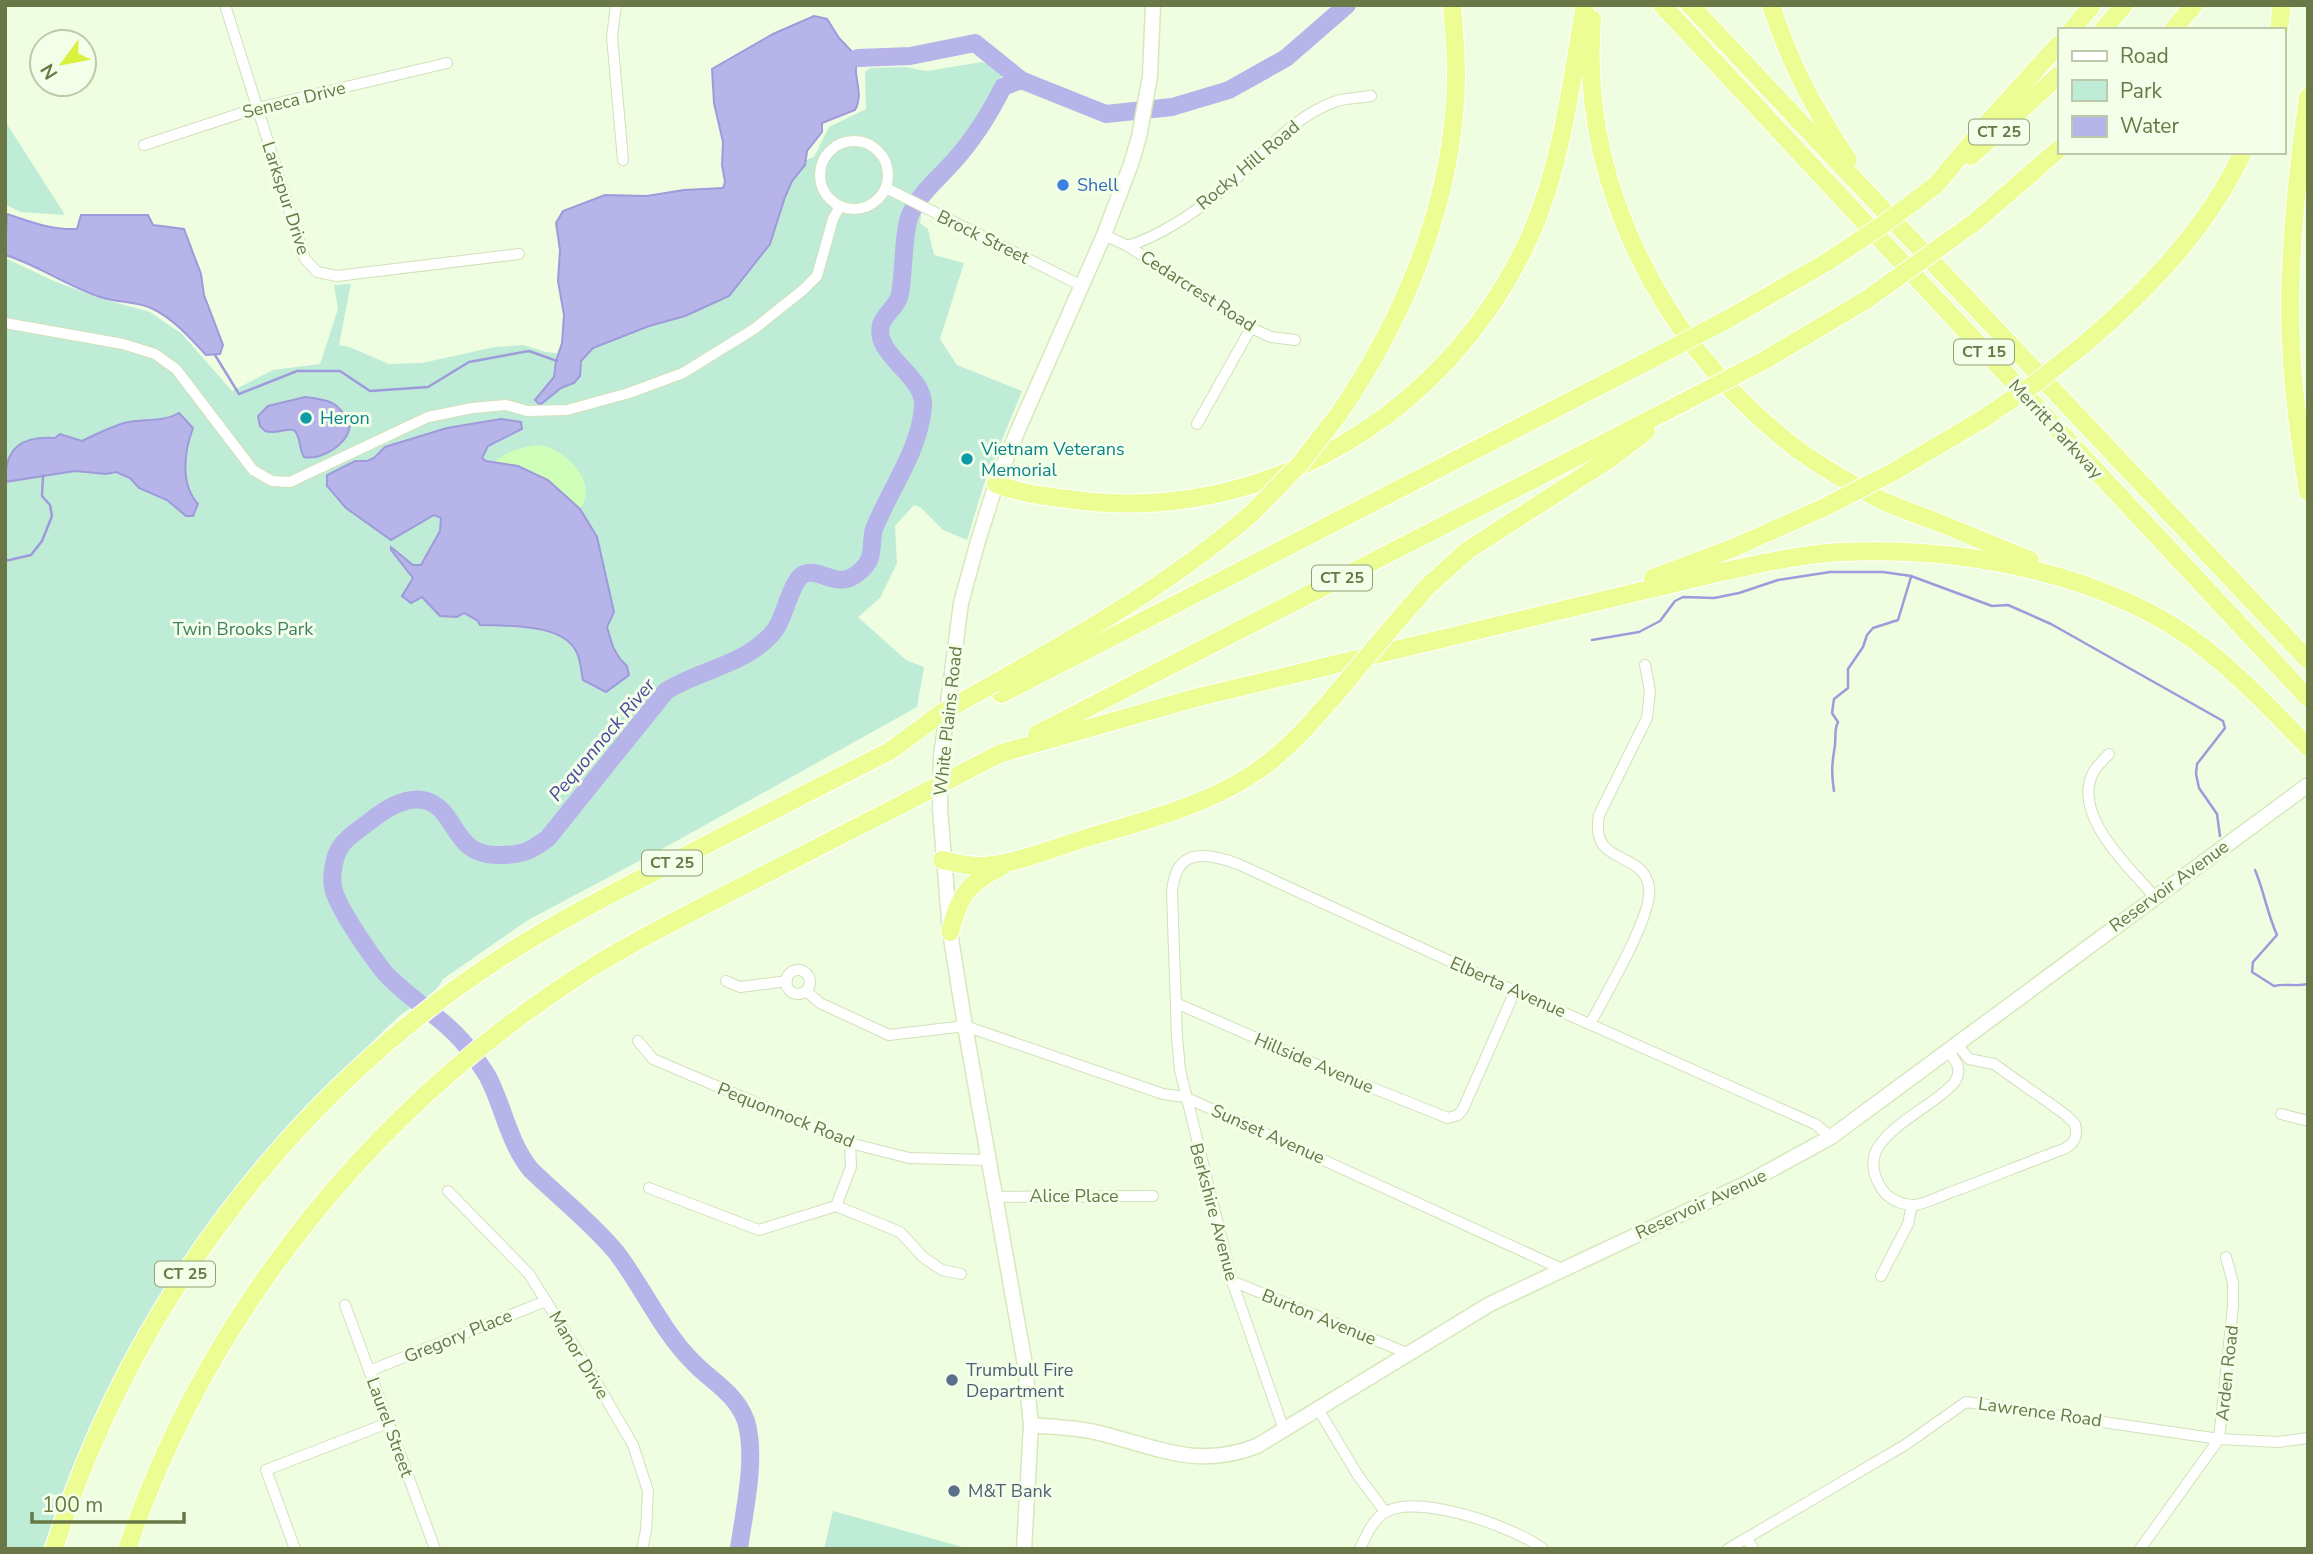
<svg xmlns="http://www.w3.org/2000/svg" width="2313" height="1554" font-family="'Nunito Sans',sans-serif">
<rect width="100%" height="100%" fill="#effee1"/>
<g fill="#bfecd6">
<path d="M982,62L991,65L1002,73L998,88L966,133L944,172L923,201L920,223L928,229L934,255L964,263L940,339L957,365L1022,391L984,484L967,540L943,530L920,507L914,505L895,526L897,563L880,598L858,617L906,660L924,667L917,707L673,843L528,920L443,979C435,996 411,1005 396,1019C372,1041 351,1064 330,1088C281,1144 227,1197 186,1258C124,1348 77,1446 43,1549H5V258L54,281L99,298L150,312L182,334L232,391L273,370L320,364L338,309L334,285L351,284L339,345L349,347L389,364L422,363L495,347L523,345L546,352L575,355L796,164L814,157L829,127L866,109L865,72L870,68L904,67L927,71Z"/>
<path d="M5,121L65,215L20,212L5,204Z"/>
<path d="M833,1511L970,1549H824Z"/>
</g>
<path fill="#d0ffba" d="M539,445C564,449 600,481 580,509C553,481 533,468 494,463C506,451 522,447 539,445Z"/>
<g fill="#b7b4e9" stroke="#9e9adb" stroke-width="2">
<path d="M814,16L827,19L839,38L858,58C851,76 865,92 855,110L822,123V132L807,151L805,165L792,181L785,197L770,244L729,296L685,316L649,326L593,348L581,361L580,376L574,383L561,388L540,405L535,400L554,377L556,361L562,343L564,315L558,281L560,250L556,223L563,211L605,195L647,196L684,190L723,188L725,182L722,165L723,142L714,103L712,69L773,34Z"/>
<path d="M7,214C30,222 52,230 77,229L81,215H148L153,225L184,229L201,274L204,295L223,345L220,354L206,355C191,339 174,319 153,309C138,301 117,303 100,297C67,286 38,265 5,255Z"/>
<path d="M305,397C330,400 337,401 350,423C350,443 322,461 304,457C298,448 302,438 294,430C284,428 275,435 265,431L260,426L258,416L268,406Z"/>
<path d="M179,413L193,428C184,452 180,484 198,504L193,516H186L167,500L139,488L130,478L116,472L106,474L75,471L5,482C5,448 21,436 55,438L60,434L82,441C96,434 108,428 124,423C142,418 162,423 179,413Z"/>
<path d="M501,419L521,422L522,429L488,446L482,458L486,461L518,466L548,480L580,509L597,537L614,612L607,627L613,647L620,659L627,666L629,675L606,692L583,680C581,672 581,661 577,653C564,623 508,626 480,625L478,621L464,613L457,617L440,616L422,597L411,603L402,596L413,578L391,550V547L413,565H421L440,531L441,518L434,515L391,540L346,508L327,486V475L355,461H367L374,458L385,447L447,428Z"/>
</g>
<g fill="none" stroke-linecap="round" stroke-linejoin="round">
<g stroke="#9e9adb" stroke-width="2.5">
<path d="M215,355L239,394L297,371H340L370,391L428,387L469,362L529,351L557,361"/>
<path d="M5,561L31,555L42,541L52,516L50,505L42,496L43,475"/>
<path d="M1592,640L1639,632L1660,621L1675,601L1683,597L1714,598L1739,593L1778,580L1830,572H1883L1911,576L1992,606L2008,605L2051,624L2223,721L2225,728L2197,764L2196,774L2199,788L2217,814L2220,836"/>
<path d="M1834,791C1831,772 1832,764 1835,745C1836,736 1834,730 1838,722L1832,713L1834,699L1848,688V669L1863,647L1867,635L1873,628L1898,620L1911,577"/>
<path d="M2255,870C2264,891 2267,913 2277,935L2253,962L2252,972L2274,986C2286,983 2296,987 2308,984"/>
</g>
<g stroke="#b7b4e9" stroke-width="18">
<path d="M858,58L910,56L975,43L1021,80L1106,114L1172,107L1229,90L1286,58L1347,5"/>
<path d="M739,1549C744,1511 757,1458 746,1421C736,1393 712,1382 693,1362C661,1330 643,1287 616,1252C591,1222 559,1197 531,1170C509,1143 504,1109 489,1079C484,1069 477,1061 471,1052C448,1020 412,1002 385,973C372,957 336,906 333,887C331,875 334,856 341,846C348,836 360,829 369,822C385,809 407,795 427,801C458,811 452,857 500,855C522,855 531,851 548,838L666,691C700,669 748,665 775,630C785,617 791,580 804,574C818,568 833,585 850,578C857,575 866,567 869,560C873,552 871,539 874,529C890,489 920,450 923,406C925,375 873,355 881,325C884,314 898,306 900,294C904,273 903,232 910,215C919,194 938,179 953,162C974,139 989,115 1003,87L1021,80"/>
</g>
<g stroke="#d2e1b9" stroke-width="12">
<g id="street">
<path d="M225,5L305,259L317,272L337,276L519,254"/>
<path d="M616,5L612,37L623,160"/>
<circle cx="854" cy="175" r="34"/>
<path d="M144,145L257,108L447,63"/>
<path d="M886,188L1080,285"/>
<path d="M1104,235L1128,246L1251,328L1271,337L1295,340"/>
<path d="M1128,246C1162,235 1197,211 1225,188C1261,159 1288,119 1334,102C1345,98 1359,98 1371,96"/>
<path d="M5,323L123,344L155,354L176,369L253,470L272,481L290,482L428,417L472,408L506,405L527,411L567,410L629,393L683,373L754,329L803,290L817,276L833,219L840,206"/>
<path d="M1197,424L1251,328"/>
<path d="M2109,754C2104,759 2098,765 2094,771C2070,814 2129,867 2155,897"/>
<circle cx="798" cy="982" r="12"/>
<path d="M726,981L740,987L787,981"/>
<path d="M806,991L820,1003L889,1035L965,1026L1163,1094L1185,1097L1562,1269"/>
<path d="M1176,1003L1345,1077L1448,1118L1458,1115L1463,1109L1515,991"/>
<path d="M1590,1024C1604,997 1654,914 1649,887C1643,849 1589,867 1599,815L1647,718L1650,691L1645,665"/>
<path d="M638,1041L653,1059L850,1143L909,1158L988,1160"/>
<path d="M1948,1051C1957,1062 1963,1070 1954,1083C1933,1106 1893,1122 1877,1149C1871,1160 1873,1174 1879,1184C1885,1197 1899,1205 1914,1205C1925,1204 1938,1197 1949,1193C1988,1179 2025,1163 2064,1149C2075,1143 2078,1136 2075,1124L2066,1115L1994,1064L1969,1059L1957,1044"/>
<path d="M2281,1114L2308,1121"/>
<path d="M850,1143L851,1167L836,1206L900,1232L923,1257L942,1270L961,1274"/>
<path d="M649,1188L759,1230L836,1206"/>
<path d="M448,1191L529,1274L591,1373L633,1445L648,1491L646,1531L642,1549"/>
<path d="M995,1197L1153,1196"/>
<path d="M1881,1276L1908,1224L1912,1205"/>
<path d="M1232,1281L1407,1353"/>
<path d="M345,1305L435,1549"/>
<path d="M369,1371L546,1301"/>
<path d="M1318,1409L1357,1474L1385,1512"/>
<path d="M1284,1430L1232,1281L1180,1070L1177,1037L1172,893C1175,849 1203,851 1238,864L1515,991L1815,1124L1831,1137"/>
<path d="M1747,1538L1753,1549"/>
<path d="M295,1549L266,1470L388,1423"/>
<path d="M1360,1549C1366,1536 1372,1521 1384,1513C1416,1492 1515,1527 1543,1549"/>
<path d="M1728,1549L1905,1445L1966,1402L2219,1439L2278,1442L2308,1438"/>
<path d="M2140,1549L2219,1439L2233,1306V1283L2226,1257"/>
</g>
</g>
<g stroke="#d7e8ba" stroke-width="17">
<g id="secondary">
<path d="M1031,1425C1052,1427 1074,1427 1095,1432C1155,1446 1195,1470 1257,1446L1490,1304L1747,1183L1831,1137L2308,785"/>
<path d="M1024,1549L1031,1425L1025,1365L965,1026L950,932L940,809L941,757L961,603L978,541L996,484L1018,430L1104,235L1131,164L1139,137L1150,76L1153,5"/>
</g>
</g>
<g stroke="#fff" stroke-width="20">
<g id="highway">
<path d="M1662,5L2308,698"/>
<path d="M1690,5L2308,660"/>
<path d="M1771,5C1791,67 1813,106 1848,160"/>
<path d="M1592,19C1579,181 1660,338 1784,439C1811,461 1843,479 1873,496C1892,506 1913,513 1932,520C1965,533 1997,547 2030,560"/>
<path d="M2072,30L2092,5"/>
<path d="M2103,30L2124,5"/>
<path d="M2173,30L2194,5"/>
<path d="M2279,30L2282,5"/>
<path d="M2308,97C2297,175 2287,265 2291,343C2293,393 2300,443 2308,492"/>
<path d="M1971,156L2059,75"/>
<path d="M1936,185L1992,118L2059,44"/>
<path d="M1975,222L2059,149"/>
<path d="M1728,319L1827,262"/>
<path d="M2082,346C2146,292 2207,229 2243,152"/>
<path d="M1765,360L1866,300"/>
<path d="M1338,415C1406,316 1455,197 1456,75C1456,52 1454,28 1452,5"/>
<path d="M1893,472L1983,419"/>
<path d="M996,484C1019,493 1044,496 1068,499C1263,528 1450,413 1530,236C1562,164 1571,82 1585,5"/>
<path d="M1653,578L1733,548L1823,508"/>
<path d="M1392,627L1427,587L1468,550L1608,460L1646,431"/>
<path d="M995,683C1084,633 1174,581 1251,514"/>
<path d="M1001,694L1646,362"/>
<path d="M1037,734L1682,403"/>
<path d="M1002,753L1195,698L1721,572C1760,564 1801,554 1841,552C1961,546 2112,573 2208,651C2244,680 2276,714 2308,747"/>
<path d="M942,860C956,863 970,867 985,866C1018,863 1051,849 1083,839C1139,822 1199,808 1248,777C1285,754 1313,721 1341,688"/>
<path d="M950,932C959,897 967,883 1001,867"/>
<path d="M54,1549C129,1309 291,1093 502,957C560,919 621,889 681,858C751,822 820,786 890,751"/>
<path d="M127,1549C210,1308 376,1104 591,968C632,942 677,920 721,897C776,869 831,840 887,812"/>
</g>
</g>
<use href="#street" stroke="#fff" stroke-width="10"/>
<use href="#secondary" stroke="#fff" stroke-width="14"/>
<use href="#highway" stroke="#ebfd93" stroke-width="18"/>
<g stroke="#fff" stroke-width="20" stroke-linecap="butt">
<g id="highway-bridge">
<path d="M1827,262L1884,224L1936,185"/>
<path d="M1866,300L1975,222"/>
<path d="M1646,362L1728,319"/>
<path d="M1682,403L1765,360"/>
<path d="M1983,419L2037,382L2082,346"/>
<path d="M1823,508L1893,472"/>
<path d="M1251,514L1299,465L1338,415"/>
<path d="M1341,688L1392,627"/>
<path d="M890,751L943,712L995,683"/>
<path d="M887,812L997,755"/>
</g>
</g>
<use href="#highway-bridge" stroke="#ebfd93" stroke-width="18"/>
</g>
<circle fill="#3f7fe0" stroke="#f4ffe9" stroke-width="2.5" cx="1063" cy="185" r="7"/>
<g fill="#0f9aa8" stroke="#f4ffe9" stroke-width="2.5">
<circle cx="306" cy="418" r="7"/>
<circle cx="967" cy="459" r="7"/>
</g>
<g fill="#5c6f8a" stroke="#f4ffe9" stroke-width="2.5">
<circle cx="952" cy="1380" r="7"/>
<circle cx="954" cy="1491" r="7"/>
</g>
<g text-anchor="middle" dominant-baseline="central" stroke-width="6" stroke-linejoin="round" paint-order="stroke">
<g fill="#f4ffe9" stroke="#93a077" stroke-width="2">
<rect x="1969" y="119.5" width="60" height="25" rx="5"/>
<rect x="1954" y="339.5" width="60" height="25" rx="5"/>
<rect x="1312" y="565.5" width="60" height="25" rx="5"/>
<rect x="642" y="850.5" width="60" height="25" rx="5"/>
<rect x="155" y="1261.5" width="60" height="25" rx="5"/>
</g>
<g font-size="16" font-weight="bold" fill="#6a7746">
<text x="1999" y="132">CT 25</text>
<text x="1984" y="352">CT 15</text>
<text x="1342" y="578">CT 25</text>
<text x="672" y="863">CT 25</text>
<text x="185" y="1274">CT 25</text>
</g>
<g font-size="18" fill="#6a7746" stroke="#f4ffe9">
<text transform="translate(294 100) rotate(-14)">Seneca Drive</text>
<text transform="translate(1248 165) rotate(-40)">Rocky Hill Road</text>
<text transform="translate(286 198) rotate(72)">Larkspur Drive</text>
<text transform="translate(983 237) rotate(26)">Brock Street</text>
<text transform="translate(1198 291) rotate(33)">Cedarcrest Road</text>
<text transform="translate(2056 429) rotate(47)">Merritt Parkway</text>
<text transform="translate(948 721) rotate(-84)">White Plains Road</text>
<text transform="translate(2169 886) rotate(-36)">Reservoir Avenue</text>
<text transform="translate(1508 987) rotate(24)">Elberta Avenue</text>
<text transform="translate(1314 1063) rotate(23)">Hillside Avenue</text>
<text transform="translate(786 1115) rotate(22)">Pequonnock Road</text>
<text transform="translate(1268 1134) rotate(24)">Sunset Avenue</text>
<text x="1074" y="1196">Alice Place</text>
<text transform="translate(1701 1204) rotate(-25)">Reservoir Avenue</text>
<text transform="translate(1214 1212) rotate(75)">Berkshire Avenue</text>
<text transform="translate(1319 1317) rotate(22)">Burton Avenue</text>
<text transform="translate(458 1336) rotate(-22)">Gregory Place</text>
<text transform="translate(579 1355) rotate(59)">Manor Drive</text>
<text transform="translate(2227 1373) rotate(-84)">Arden Road</text>
<text transform="translate(2040 1412) rotate(8)">Lawrence Road</text>
<text transform="translate(390 1427) rotate(70)">Laurel Street</text>
</g>
<g font-size="18" fill="#366cbe" stroke="#f4ffe9" text-anchor="start">
<text x="1077" y="185">Shell</text>
</g>
<g font-size="18" fill="#0d838f" stroke="#f4ffe9" text-anchor="start">
<text x="320" y="418">Heron</text>
<text x="981" y="449">Vietnam Veterans<tspan x="981" dy="21">Memorial</tspan></text>
</g>
<g font-size="18" fill="#3d7e65" stroke="#f4ffe9">
<text x="243" y="629">Twin Brooks Park</text>
</g>
<g font-size="18" fill="#4e5e75" stroke="#f4ffe9" text-anchor="start">
<text x="966" y="1370">Trumbull Fire<tspan x="966" dy="21">Department</tspan></text>
<text x="968" y="1491">M&amp;T Bank</text>
</g>
<g font-size="19" font-style="italic" fill="#4d46a2" stroke="#f4ffe9">
<text transform="translate(602 740) rotate(-50)">Pequonnock River</text>
</g>
</g>
<rect width="2313" height="1554" fill="none" stroke="#6a7746" stroke-width="14"/>
<rect x="2058" y="28" width="228" height="126" fill="#f4ffe9" stroke="#bdc9a8" stroke-width="2"/>
<rect x="2072" y="51" width="35" height="10" fill="#ffffff" stroke="#bdc9a8" stroke-width="2"/>
<text x="2120" y="63" font-size="21" fill="#6a7746">Road</text>
<rect x="2072" y="80" width="35" height="21" fill="#bfecd6" stroke="#bdc9a8" stroke-width="2"/>
<text x="2120" y="98" font-size="21" fill="#6a7746">Park</text>
<rect x="2072" y="116" width="35" height="21" fill="#b7b4e9" stroke="#bdc9a8" stroke-width="2"/>
<text x="2120" y="133" font-size="21" fill="#6a7746">Water</text>
<g transform="translate(63 63) rotate(238)"><circle r="33" fill="#f4ffe9" stroke="#bdc9a8" stroke-width="2"/>
<path d="M0-5L12 26L0 18L-12 26Z" fill="#daf13d"/>
<text y="-10" font-size="19" font-weight="bold" text-anchor="middle" fill="#6a7746">N</text>
</g>
<path d="M32 1512v10h152v-10" fill="none" stroke="#6a7746" stroke-width="3.5"/>
<text x="42" y="1512" font-size="21" fill="#6a7746" stroke="#f4ffe9" stroke-width="5" paint-order="stroke">100 m</text>
</svg>
